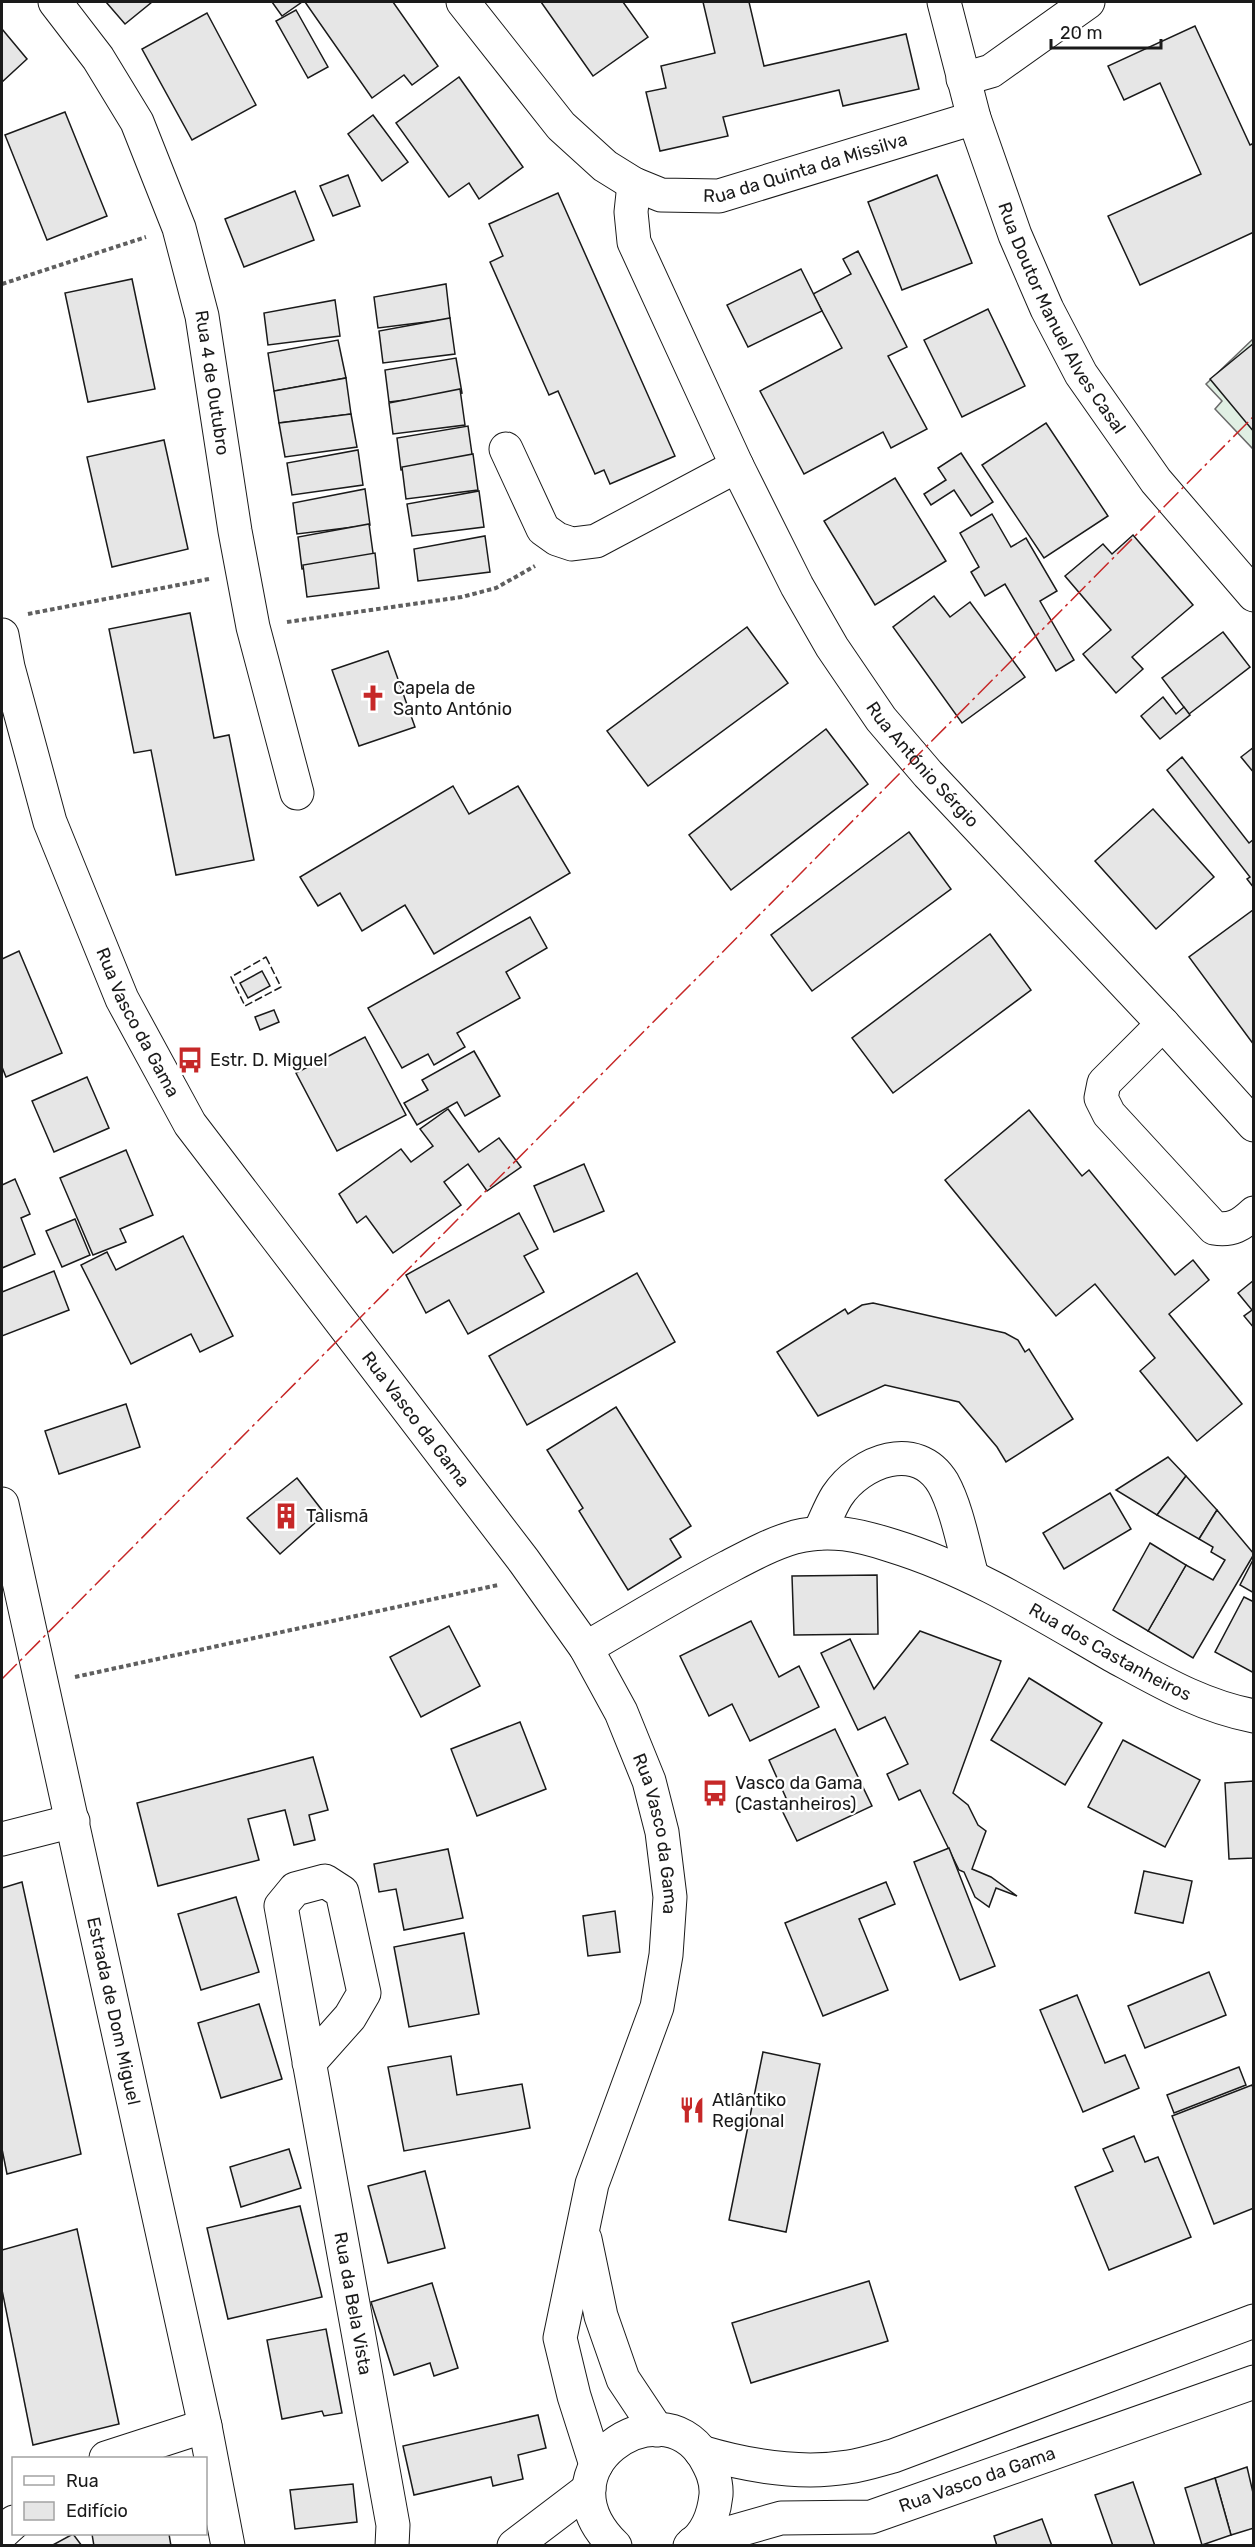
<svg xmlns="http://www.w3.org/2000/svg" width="1255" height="2547" font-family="Rubik,sans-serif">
<rect width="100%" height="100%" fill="#fff"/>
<path fill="#e0efe3" stroke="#6a6a6a" stroke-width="1.5" d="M1253,339V449L1215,409L1222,401L1206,384Z"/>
<g fill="#e6e6e6" stroke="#1a1a1a" stroke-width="1.5">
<path d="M106,2H152L125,24Z"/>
<path d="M272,2H302L282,16Z"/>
<path d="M305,2H393L438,66L412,85L404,75L372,98Z"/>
<path d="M541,2H623L648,37L593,76Z"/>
<path d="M703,2H749L764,66L906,34L919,89L843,106L839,90L723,117L728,136L660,151L646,92L666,88L661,66L715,53Z"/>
<path d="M296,10L328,67L308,78L276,21Z"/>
<path d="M207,13L256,105L192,140L142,49Z"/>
<path d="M1195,26L1250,145L1254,143V232L1140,285L1108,216L1201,174L1160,83L1124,100L1108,66Z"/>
<path d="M2,29L27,59L2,82Z"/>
<path d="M459,77L523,167L479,199L469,183L449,197L396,123Z"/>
<path d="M65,112L107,216L47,240L5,135Z"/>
<path d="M373,115L408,162L382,181L348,134Z"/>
<path d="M348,175L360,206L333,216L320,186Z"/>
<path d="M937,175L972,263L902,290L868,202Z"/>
<path d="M295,191L314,240L244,267L225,219Z"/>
<path d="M558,193L675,456L610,484L604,470L595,474L558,391L549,395L490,262L503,256L489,224Z"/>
<path d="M858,251L907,347L888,356L927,429L891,448L883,432L804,474L760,391L842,348L813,294L851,274L843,259Z"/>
<path d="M801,269L822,311L748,347L727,305Z"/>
<path d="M132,279L155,389L88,402L65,293Z"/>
<path d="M446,284L450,319L378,328L374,297Z"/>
<path d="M335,300L340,336L268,345L264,313Z"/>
<path d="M988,309L1025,386L962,417L924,340Z"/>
<path d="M450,318L455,354L383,363L379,331Z"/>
<path d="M338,340L346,378L274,391L268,353Z"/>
<path d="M1254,343V432L1210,379Z"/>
<path d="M456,358L462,393L389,402L385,370Z"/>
<path d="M346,378L351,414L279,423L274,391Z"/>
<path d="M460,389L465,425L393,434L389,403Z"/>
<path d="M351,414L357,447L285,457L279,423Z"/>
<path d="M1046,423L1108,516L1044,558L982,465Z"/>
<path d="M468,426L473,461L401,470L397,438Z"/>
<path d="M164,440L188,549L112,567L87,457Z"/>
<path d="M358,450L363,485L292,495L287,463Z"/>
<path d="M961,453L993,502L971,516L954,490L931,505L924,494L946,480L938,468Z"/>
<path d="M473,454L478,490L406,499L402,467Z"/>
<path d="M895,478L946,561L875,605L824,521Z"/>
<path d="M365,489L370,525L297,534L293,503Z"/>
<path d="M479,491L484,527L412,536L407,504Z"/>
<path d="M992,514L1011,547L1026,538L1057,591L1040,601L1074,660L1056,671L1005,584L985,596L971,572L979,567L960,533Z"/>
<path d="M369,524L374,560L302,569L298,537Z"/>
<path d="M1133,535L1193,605L1132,657L1143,669L1116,693L1083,654L1111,630L1065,576L1103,544L1112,554Z"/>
<path d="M485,536L490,572L418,581L414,549Z"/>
<path d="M375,553L379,588L307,597L303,565Z"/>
<path d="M934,596L950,617L970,602L1025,677L962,723L893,627Z"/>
<path d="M190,613L214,738L229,735L254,860L176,875L151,750L134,753L109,629Z"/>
<path d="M747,627L788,683L648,786L607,731Z"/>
<path d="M1223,632L1250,667L1189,714L1162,678Z"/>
<path d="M388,651L415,727L359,746L332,670Z"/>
<path d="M1163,697L1176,714L1184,707L1190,715L1160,739L1141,716Z"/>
<path d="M826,729L868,784L731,890L689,835Z"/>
<path d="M1254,747V773L1241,757Z"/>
<path d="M1182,757L1249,843L1254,839V888L1247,879L1250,877L1167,770Z"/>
<path d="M453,786L469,814L518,786L570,873L434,954L405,905L362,931L340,893L318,906L300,877Z"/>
<path d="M1153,809L1214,877L1156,929L1095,861Z"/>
<path d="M909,832L951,889L812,991L771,935Z"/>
<path d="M1253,910H1254V1045L1189,957Z"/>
<path d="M530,917L547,948L506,972L520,998L457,1033L465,1047L434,1065L428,1054L402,1068L368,1008Z"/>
<path d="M990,934L1031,990L893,1093L852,1038Z"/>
<path d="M19,951L62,1053L6,1077L2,1067V959Z"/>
<path d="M262,971L270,986L248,998L240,983Z"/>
<path d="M274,1010L279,1022L260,1030L255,1017Z"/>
<path d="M365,1037L406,1115L337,1151L296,1073Z"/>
<path d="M474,1051L500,1096L465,1116L457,1102L417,1125L404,1103L428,1090L422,1080Z"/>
<path d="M87,1077L109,1128L54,1152L32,1101Z"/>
<path d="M448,1109L479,1152L499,1138L521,1167L487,1191L468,1164L444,1182L461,1205L393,1253L366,1216L357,1223L339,1194L401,1149L411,1162L433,1146L420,1129Z"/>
<path d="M1029,1110L1082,1176L1089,1170L1175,1275L1193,1260L1209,1280L1169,1314L1242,1404L1197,1441L1140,1371L1155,1358L1095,1284L1056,1316L945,1180Z"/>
<path d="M126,1150L153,1215L120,1229L126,1242L93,1255L60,1178Z"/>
<path d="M584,1164L604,1211L554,1232L534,1186Z"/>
<path d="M15,1179L30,1214L21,1218L35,1254L2,1268V1185Z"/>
<path d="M519,1213L538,1249L524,1256L544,1292L468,1334L449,1300L426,1313L406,1275Z"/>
<path d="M75,1219L90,1255L62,1267L46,1231Z"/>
<path d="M183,1236L233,1336L200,1352L191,1334L131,1364L81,1265L107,1252L116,1270Z"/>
<path d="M54,1271L69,1310L2,1336V1292Z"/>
<path d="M637,1273L675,1342L527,1425L489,1356Z"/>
<path d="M1254,1280V1328L1244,1316L1252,1310L1238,1293Z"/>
<path d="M873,1303L1005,1333L1018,1340L1025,1352L1029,1349L1073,1419L1006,1462L997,1447L959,1402L885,1385L818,1416L777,1352L845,1309L848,1314L862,1305Z"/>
<path d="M126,1404L140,1447L59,1474L45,1431Z"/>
<path d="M616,1407L691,1526L670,1539L681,1557L628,1590L579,1511L583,1508L547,1450Z"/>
<path d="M1168,1457L1186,1476L1157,1515L1116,1490Z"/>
<path d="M1186,1476L1217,1510L1199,1539L1157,1515Z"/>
<path d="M297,1478L325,1514L280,1554L247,1518Z"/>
<path d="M1110,1493L1131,1529L1064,1569L1043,1533Z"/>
<path d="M1217,1510L1254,1554L1193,1658L1148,1631L1186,1565L1213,1580L1225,1560L1211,1552L1213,1547L1199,1539Z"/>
<path d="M1150,1543L1186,1565L1148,1631L1113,1610Z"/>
<path d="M1254,1558V1593L1240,1585Z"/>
<path d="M877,1575L878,1634L794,1635L792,1576Z"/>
<path d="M1244,1597L1254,1602V1673L1215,1652Z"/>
<path d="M751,1621L779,1677L799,1666L819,1707L750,1741L732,1704L709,1716L680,1656Z"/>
<path d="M449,1626L480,1686L421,1717L390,1657Z"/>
<path d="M920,1631L1001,1661L953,1793L968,1805L978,1825L986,1831L972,1869L991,1877L1017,1896L996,1888L989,1907L975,1897L964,1872L959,1870L920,1790L899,1800L887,1774L908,1764L885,1717L858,1730L821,1653L850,1639L874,1689Z"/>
<path d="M1029,1678L1102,1723L1065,1785L991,1740Z"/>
<path d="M520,1722L546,1789L477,1816L451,1749Z"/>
<path d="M835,1729L872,1806L797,1841L778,1802L786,1798L769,1760Z"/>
<path d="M1123,1740L1200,1780L1165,1847L1088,1807Z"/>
<path d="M313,1757L328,1810L309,1815L315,1840L294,1845L285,1810L248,1819L259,1860L158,1886L137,1803Z"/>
<path d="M1254,1781V1858L1229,1859L1225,1783Z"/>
<path d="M949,1848L995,1966L960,1980L914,1862Z"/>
<path d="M448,1849L463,1918L404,1930L396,1889L379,1892L374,1864Z"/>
<path d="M1144,1871L1192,1881L1183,1923L1135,1913Z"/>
<path d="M22,1882L81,2154L7,2174L2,2149V1888Z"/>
<path d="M886,1882L895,1904L859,1919L888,1990L823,2016L785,1923Z"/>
<path d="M236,1897L259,1972L201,1990L178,1914Z"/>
<path d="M615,1911L620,1952L588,1956L583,1916Z"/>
<path d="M464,1933L479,2014L409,2027L394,1947Z"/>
<path d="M1209,1972L1226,2015L1145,2048L1128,2006Z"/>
<path d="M1077,1995L1105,2063L1125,2055L1139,2088L1083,2112L1040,2010Z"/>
<path d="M259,2004L282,2079L221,2098L198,2023Z"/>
<path d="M763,2052L820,2064L786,2232L729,2220Z"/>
<path d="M451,2056L457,2095L522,2084L530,2128L404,2151L388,2067Z"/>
<path d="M1239,2067L1246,2085L1174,2113L1167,2095Z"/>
<path d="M1252,2085L1254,2090V2208L1214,2224L1172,2116Z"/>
<path d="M1134,2136L1145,2162L1158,2157L1191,2237L1109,2270L1075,2187L1113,2171L1103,2149Z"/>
<path d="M289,2149L301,2188L241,2207L230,2167Z"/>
<path d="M425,2171L445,2248L388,2263L368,2186Z"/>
<path d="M300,2206L322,2297L228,2319L207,2228Z"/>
<path d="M77,2229L119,2424L33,2445L2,2290V2250Z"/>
<path d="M869,2281L888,2341L751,2383L732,2323Z"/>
<path d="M432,2283L458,2368L434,2376L430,2363L394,2375L371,2302Z"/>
<path d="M326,2329L342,2413L324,2416L322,2411L282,2419L267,2340Z"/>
<path d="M538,2415L546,2448L518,2455L523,2479L493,2486L491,2477L414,2495L403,2446Z"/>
<path d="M1247,2467L1254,2497V2528L1231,2535L1215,2478Z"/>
<path d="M1215,2478L1231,2535L1202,2545L1185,2488Z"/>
<path d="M1133,2482L1155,2546H1113L1095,2495Z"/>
<path d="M353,2484L357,2522L295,2529L290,2490Z"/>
<path d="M1042,2519L1052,2546H997L994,2536Z"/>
<path d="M73,2534L82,2546H51Z"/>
<path d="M92,2534H169L171,2546H94Z"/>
</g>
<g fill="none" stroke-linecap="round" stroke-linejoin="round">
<g stroke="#1a1a1a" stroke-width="35">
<g id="minor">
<path id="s1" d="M55,2L98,58L137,122L179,228L202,316L235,531L253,627L297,793"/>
<path id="s2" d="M463,2L561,126L605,166L634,184L661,195L719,196L974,118"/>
<path d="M963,79L991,71L1088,2"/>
<path id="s3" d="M634,184L631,212L634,242L737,466L797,586L832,647L881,719L928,774L1163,1024L1254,1125"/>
<path d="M506,449L543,529L557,539L572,544L596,541L737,466"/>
<path d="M1163,1024L1104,1083L1101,1098L1109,1114L1214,1228C1232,1231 1241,1225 1254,1213"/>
<path d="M819,1533C825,1521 830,1507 837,1496C860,1461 917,1439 943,1483C957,1508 964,1548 972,1576"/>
<path id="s4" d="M586,1648C633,1621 680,1592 728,1567C749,1556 771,1544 795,1537C830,1528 859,1535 893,1546C971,1570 1041,1614 1112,1655C1158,1680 1201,1706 1254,1716"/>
<path d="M2,1839L73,1821"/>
<path id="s5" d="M309,2063L350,2017L364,1993L342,1892L325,1881L295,1889L281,1906L393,2525L392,2546"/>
<path d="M106,2458L205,2426"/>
<path d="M2,2533L14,2522"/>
</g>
</g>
<g stroke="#1a1a1a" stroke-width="35">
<g id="tertiary">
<path id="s6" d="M944,2L974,118L1015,235L1047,309L1081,374L1156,481L1254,595"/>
<path id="s7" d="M2,1504L205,2426L228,2546"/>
</g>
</g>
<g stroke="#1a1a1a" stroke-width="35">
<g id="primary">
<path id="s8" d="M2,635L8,667L50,822L122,999L190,1124L524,1561L586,1648L621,1712L649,1781L662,1832L670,1897L666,1955L657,2007L592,2184L560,2338L574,2396L596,2465"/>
<path d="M585,2239L601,2316L623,2379L657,2430"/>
<path d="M701,2452C748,2466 798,2475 848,2467C863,2465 878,2460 893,2456L1254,2321"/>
<path id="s9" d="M693,2543L781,2518L871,2517L1254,2382"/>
<path d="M514,2546L589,2489"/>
<path d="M615,2546C535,2469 659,2385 704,2456C711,2468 717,2480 716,2495C714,2514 707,2534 690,2546"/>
</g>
</g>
<g stroke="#5f5f5f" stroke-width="4" stroke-dasharray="4.5 3" stroke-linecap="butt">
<path d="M2,284L146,237"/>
<path d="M28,614L209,579"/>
<path d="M287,622L462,597L496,588L535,566"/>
<path d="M75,1677L498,1585"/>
</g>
<use href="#minor" stroke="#fff" stroke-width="33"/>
<use href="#tertiary" stroke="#fff" stroke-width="33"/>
<use href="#primary" stroke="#fff" stroke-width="33"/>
<path stroke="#1a1a1a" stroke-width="1.5" stroke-dasharray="8 3" stroke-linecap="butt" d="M266,957L281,987L245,1006L231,977Z"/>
<path stroke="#c62828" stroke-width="1.5" stroke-dasharray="21 4.5 3 4.5" stroke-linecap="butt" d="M2,1679L1254,416"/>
</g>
<defs>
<g id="church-bare" transform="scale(2.07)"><path d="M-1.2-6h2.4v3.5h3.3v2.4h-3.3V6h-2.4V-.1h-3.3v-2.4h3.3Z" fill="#c62828" stroke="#fff" stroke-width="2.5" paint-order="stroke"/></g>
<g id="bus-bare" transform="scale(2.07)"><path d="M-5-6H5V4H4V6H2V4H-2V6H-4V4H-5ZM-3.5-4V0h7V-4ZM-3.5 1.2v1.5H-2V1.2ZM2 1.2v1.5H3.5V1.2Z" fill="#c62828" stroke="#fff" stroke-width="2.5" paint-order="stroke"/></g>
<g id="building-bare" transform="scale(2.07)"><path d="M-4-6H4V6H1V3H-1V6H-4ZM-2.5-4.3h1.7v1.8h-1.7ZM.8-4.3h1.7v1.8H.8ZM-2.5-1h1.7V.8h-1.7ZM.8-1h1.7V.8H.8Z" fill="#c62828" stroke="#fff" stroke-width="2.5" paint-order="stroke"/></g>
<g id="restaurant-bare" transform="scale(2.07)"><path d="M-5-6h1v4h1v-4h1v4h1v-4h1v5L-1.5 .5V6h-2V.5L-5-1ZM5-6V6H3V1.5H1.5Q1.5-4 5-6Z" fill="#c62828" stroke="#fff" stroke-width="2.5" paint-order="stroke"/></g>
</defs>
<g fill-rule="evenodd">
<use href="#church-bare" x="373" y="698"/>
<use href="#bus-bare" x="190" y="1060"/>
<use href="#building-bare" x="286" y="1516"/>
<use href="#bus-bare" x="715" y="1793"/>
<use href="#restaurant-bare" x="692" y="2110"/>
</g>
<g text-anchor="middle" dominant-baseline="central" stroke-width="4.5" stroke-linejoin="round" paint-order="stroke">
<g font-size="18" fill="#1a1a1a" stroke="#fff">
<text stroke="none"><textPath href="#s2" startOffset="429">Rua da Quinta da Missilva</textPath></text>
<text stroke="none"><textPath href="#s6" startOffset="339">Rua Doutor Manuel Alves Casal</textPath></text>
<text stroke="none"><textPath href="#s1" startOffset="418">Rua 4 de Outubro</textPath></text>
<text stroke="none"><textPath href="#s3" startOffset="658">Rua António Sérgio</textPath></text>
<text stroke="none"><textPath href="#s8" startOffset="412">Rua Vasco da Gama</textPath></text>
<text stroke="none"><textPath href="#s8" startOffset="898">Rua Vasco da Gama</textPath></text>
<text stroke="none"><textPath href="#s4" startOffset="579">Rua dos Castanheiros</textPath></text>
<text stroke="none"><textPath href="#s8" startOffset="1384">Rua Vasco da Gama</textPath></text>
<text stroke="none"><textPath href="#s7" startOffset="519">Estrada de Dom Miguel</textPath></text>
<text stroke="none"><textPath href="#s5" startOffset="670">Rua da Bela Vista</textPath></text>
<text stroke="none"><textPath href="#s9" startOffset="294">Rua Vasco da Gama</textPath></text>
</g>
<g font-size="18" fill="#1a1a1a" stroke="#fff" text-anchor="start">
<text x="393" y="688">Capela de<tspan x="393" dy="21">Santo António</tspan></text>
<text x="210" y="1060">Estr. D. Miguel</text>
<text x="306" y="1516">Talismã</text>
<text x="735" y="1783">Vasco da Gama<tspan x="735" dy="21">(Castanheiros)</tspan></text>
<text x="712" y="2100">Atlântiko<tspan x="712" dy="21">Regional</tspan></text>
</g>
</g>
<rect width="1255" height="2547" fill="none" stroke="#1a1a1a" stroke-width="6"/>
<rect x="12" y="2457" width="195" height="78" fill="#ffffff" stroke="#a3a3a3" stroke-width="1.5"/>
<rect x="24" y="2476" width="30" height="9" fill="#ffffff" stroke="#a3a3a3" stroke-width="1.5"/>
<text x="66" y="2487" font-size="18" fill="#1a1a1a">Rua</text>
<rect x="24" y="2502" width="30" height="18" fill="#e6e6e6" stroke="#a3a3a3" stroke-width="1.5"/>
<text x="66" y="2517" font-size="18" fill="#1a1a1a">Edifício</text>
<path d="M1051 39v9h110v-9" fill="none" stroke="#1a1a1a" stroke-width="3"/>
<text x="1060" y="39" font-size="18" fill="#1a1a1a" stroke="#ffffff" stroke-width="4.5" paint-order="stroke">20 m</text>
</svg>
